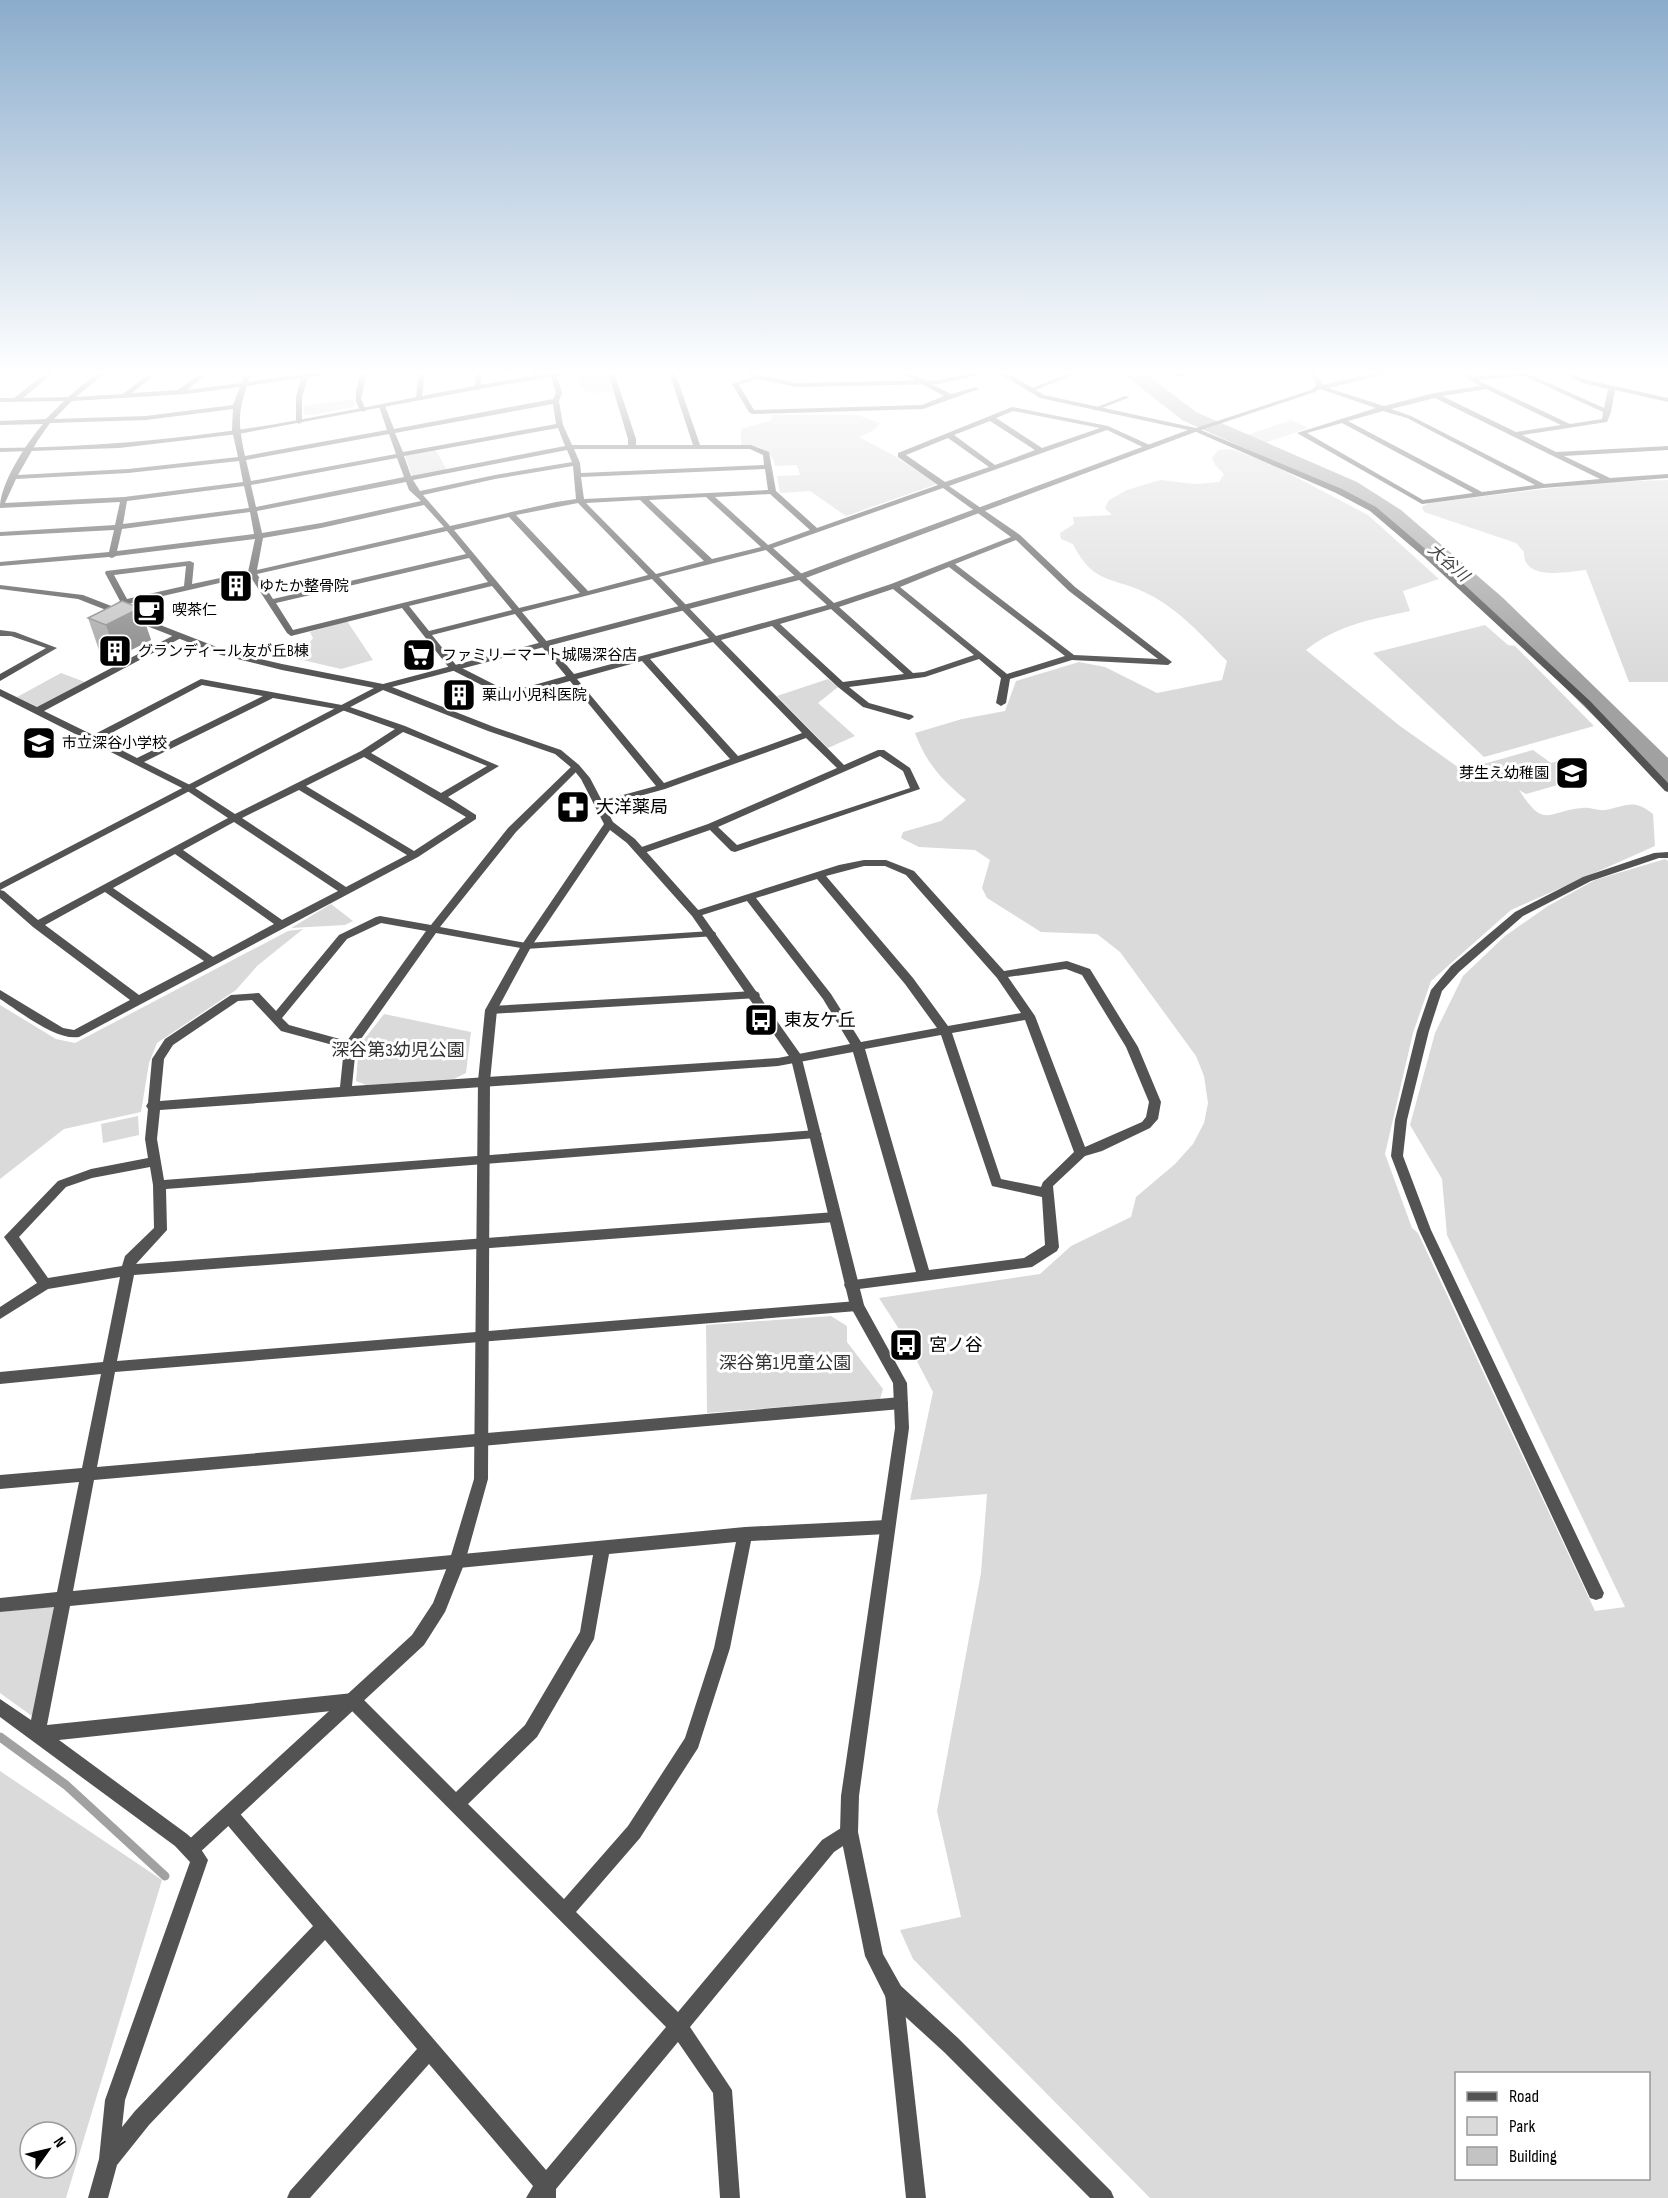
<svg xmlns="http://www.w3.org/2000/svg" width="1668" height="2198" font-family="'Sofia Sans Condensed','Noto Sans JP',sans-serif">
<rect width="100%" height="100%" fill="#fff"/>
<g fill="#dadada" fill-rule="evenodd">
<path d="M608,373L613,392L588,393L580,387L576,376Z"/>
<path d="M353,399L355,405L352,407L311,415L304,414V406Z"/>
<path d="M771,415H858L880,423L874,430L859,437L893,455L937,484L846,516L810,491L780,493L777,476L800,475L797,465L775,466C772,449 756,445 741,445V429L772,420Z"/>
<path d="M1291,420L1309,428L1262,444L1244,436Z"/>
<path d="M435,449L447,470L412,477L405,455Z"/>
<path d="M1231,449L1269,463L1368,515L1439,579L1403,591L1410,611C1373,619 1337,625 1306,650L1400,726L1462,770L1533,750L1551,763L1562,760L1586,777L1526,794L1519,790C1545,830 1547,811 1582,808C1590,807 1598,811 1605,810C1627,806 1633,798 1653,814L1655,846L1511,910L1431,981L1413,1033L1385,1154L1412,1228L1418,1233L1595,1611L1625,1607L1447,1235L1442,1179L1410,1125L1435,1033L1463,976L1505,936L1548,906L1595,880L1665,859L1668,861V2198H1150L913,1959L900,1930L961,1917L937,1811L981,1573L987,1494L910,1500L933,1392L906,1340L879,1298L1040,1274L1071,1246L1131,1217L1136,1197L1175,1164L1193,1144L1204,1123L1208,1103L1204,1076L1196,1056L1120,952L1097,934L1041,932L987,898L982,888L990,860L975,850L919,847L901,838L903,832L941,821L966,800C941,779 927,764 915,733L962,719L1005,711L1016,681L1079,662L1105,667L1157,693L1222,680L1227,661C1203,637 1181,611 1150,595C1116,576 1094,587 1073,544L1061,539L1060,533L1074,524L1073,517L1112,515L1105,508L1109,500L1127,490L1160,480L1195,484L1219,482L1224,474L1215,465L1212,458L1218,450ZM1456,2074H1648V2178H1456Z"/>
<path d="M1668,480V682H1629L1586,570C1567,572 1523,581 1524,552L1516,543L1424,512L1422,507L1429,503L1604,482Z"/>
<path d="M347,621L373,660L341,669L294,658L302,653L313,638L310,632Z"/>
<path d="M1485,625L1508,645L1515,646L1594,726L1484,757L1373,653Z"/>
<path d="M61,673L85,682L38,707L17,697Z"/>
<path d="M828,679L838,687L818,703L855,736L828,748L777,696Z"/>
<path d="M331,904L353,921L345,925L291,928Z"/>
<path d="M303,929L257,966L236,990L157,1043L149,1063L141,1112L64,1129L0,1179V1005L56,1039L75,1043L288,931Z"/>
<path d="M384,1014L471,1032L466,1073L454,1079L366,1085L356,1081L359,1046Z"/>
<path d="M138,1116L139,1135L103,1143L101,1124Z"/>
<path d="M831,1316L847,1326V1342L883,1389L880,1399L707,1413L706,1325Z"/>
<path d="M56,1606L32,1716L0,1693V1612Z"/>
<path d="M0,1771L162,1880L66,2198H0ZM30,2132H66V2168H30Z"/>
</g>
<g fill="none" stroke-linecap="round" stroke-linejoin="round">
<path stroke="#a1a1a1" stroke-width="9" d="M0,1737L66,1785L165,1876"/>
<path fill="#a1a1a1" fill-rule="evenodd" d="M1117,369H1140L1196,412L1357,482L1401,510L1502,597L1668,758V783L1658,780L1484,607L1385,520L1341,492L1182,420Z"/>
<g fill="#535353" fill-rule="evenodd">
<path d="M0,369H5L0,373Z"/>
<path d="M51,369H58L23,398L68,397L102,369H110L76,397L123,394L155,369H162L132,393L178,390L206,369H213L187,390L241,383L246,369H252L248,382L302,374L304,369H310L309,373L340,369H360L308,378L302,397V422L299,424L296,422V397L301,378L247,386C237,414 239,427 245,456L387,430L379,406L382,404L385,406L394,429L553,399L556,393L551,376L554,374L557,376L562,393L559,401L563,425L572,445H628V439L607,369H613L636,439V445H693L668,369H674L700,445H751L769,452L776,491L817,528L938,485L898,457V453L1012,407L1108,426L1154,447L1147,449L1107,430L949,486L1020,535L1075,587L1172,662L1168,665L1072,660L1010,679L1006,703L1001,706L996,703L1001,678L979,659L925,677L849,687L869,703L912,715L914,717L909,720L863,707L838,687L772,626L721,640L844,765L878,750H884L910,768L920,789L735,852L731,851L710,830L644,853H636V849L708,824L837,768L806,738L665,789L600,807L595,804L597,802L656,786L570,681L508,698L505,697L450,669L402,608L291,636L287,633L250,576L128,604L111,612L107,609L120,601L105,573L106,571L190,561L194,563L192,584L248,572L255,539L116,556L112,558L109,557L0,566V562L109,552L114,530L0,536V532L115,525L120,502L0,508C0,483 26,444 43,424L0,425V421L46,419L64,401L0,402V398H14ZM240,387L233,405L146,416L54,419L72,401L186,394ZM553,404L556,424L403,452L395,433ZM233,409L232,430L238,457L128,469L18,475L38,440L50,423L146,420ZM1013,411L1100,428L1042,448L996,418ZM990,421L1035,450L995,465L954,435ZM558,428L565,446L411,476L404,456ZM389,434L396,454L251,481L246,460ZM948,438L989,467L945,482L906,455ZM574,449H750L763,455L764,465L581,473L580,463ZM567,450L572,462L495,475L420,491L413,480ZM397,458L404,477L256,507L251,485ZM239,461L243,482L124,497L5,503L16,479L128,473ZM573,466L576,499L556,502L450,526L423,495L495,479ZM765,469L768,490L584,499L581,477ZM406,482L409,490L421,501L321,523L262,533L257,511ZM244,486L249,508L123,524L127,501ZM943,488L1011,537L891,584L834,603L773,548ZM770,494L810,530L768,545L715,497ZM706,497L761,547L712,559L649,500ZM640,500L704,561L656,574L586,503ZM578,503L648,575L588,591L516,515ZM424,505L444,527L257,570L263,538L321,528ZM250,512L254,534L117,551L122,529ZM509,517L580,593L519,608L454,530ZM447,531L466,554L273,599L257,574ZM1016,540L1069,591L1158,659L1074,655L955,564ZM766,550L827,605L716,636L659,577ZM469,558L488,582L293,630L276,603ZM186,566L184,586L127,599L114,575ZM949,567L1065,656L1007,674L900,587ZM652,579L709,638L574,674L522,612ZM492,586L512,610L429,631L409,606ZM893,589L974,655L924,672L913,673L839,607ZM831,609L904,674L843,682L780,624ZM515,614L566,676L509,692L456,665L432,635ZM713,642L802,733L738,756L650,659ZM642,661L730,759L664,783L577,679ZM880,756L903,771L910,788L737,845L718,827Z"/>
<path d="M362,369H368L361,399L366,410L363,412C350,402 358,384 362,369Z"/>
<path d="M419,369H425L422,398L419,400L416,398Z"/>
<path d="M475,369H481V388L478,390L475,388Z"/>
<path d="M532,369H538V379L533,378Z"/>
<path d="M894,369H903L951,394L976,387L979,389L923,409L752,414L749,412L732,384L758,376V378L739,385L754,410L922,405L944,396Z"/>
<path d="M1078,369H1088L1033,391L1028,390Z"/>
<path d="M1163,369H1171L1177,373L1211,369H1234L1176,377Z"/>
<path d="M1392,369H1408L1328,388L1384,406L1434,393L1480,386L1453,369H1461L1471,376L1527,373L1604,408L1608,389L1583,383L1550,369H1559L1587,380L1668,398V402L1615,390L1611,412L1607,422L1522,435L1556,452L1668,446V450L1564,456L1610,478L1668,474V478L1543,488L1422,504L1297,433L1376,408L1317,388V386ZM1524,376L1603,412L1602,419L1570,424L1477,380ZM1486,389L1561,425L1516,432L1442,396ZM1435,398L1600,479L1544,484L1411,416L1391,409ZM1383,411L1407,418L1535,485L1482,492L1348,421ZM1342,423L1473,493L1423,500L1307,433Z"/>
<path d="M1125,396L1130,397L1097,410L1092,409Z"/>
<path d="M1196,428L1342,489L1376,507L1430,553L1590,701L1668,783V792L1665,791L1584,705L1424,557L1370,511L1336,493L1194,431V429Z"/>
<path d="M0,630L15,632L57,648L0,681V674L46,648L11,636H0Z"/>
<path d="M178,633L182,636L181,638L44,711L93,735L201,679L347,706L405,726L499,766L448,797L476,815V819L418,857L79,1037C56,1041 19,1011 0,999V990L63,1028L74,1030L130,1000L33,927L0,898V890L4,891L38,920L228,818L186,790L0,696V689L37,707ZM202,685L263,696L137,758L100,739ZM273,698L342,710L395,729L361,751L235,814L192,786L144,762ZM403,732L487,766L441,793L371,753ZM364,757L466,817L414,851L306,786ZM299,790L407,855L346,887L242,818ZM234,822L338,891L282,920L183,850ZM175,854L274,924L213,957L113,888ZM105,892L204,961L139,995L45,925Z"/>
<path d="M576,764L579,765V769L516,832L440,927L526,943L711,931L715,932L716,934L715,936L526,949L436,933L356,1046L352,1086L778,1058L850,1044L823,999L747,901L696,917L691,914L692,912L839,865L864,860H886L914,871L1004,971L1067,961L1090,969L1138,1047L1161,1102L1158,1119L1150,1128L1102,1151L1085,1156L1053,1186L1059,1247L1057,1251L1032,1267L851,1290L846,1289L844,1285L846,1281L916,1272L853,1052L778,1066L160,1110L157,1139L164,1180L816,1130L822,1134L816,1138L166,1189L167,1230L136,1264L835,1212L840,1214L841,1217L840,1220L835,1222L134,1275L117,1361L857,1301L862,1302L864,1306L862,1310L857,1311L115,1372L97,1467L901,1397L906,1399L908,1403L906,1407L901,1409L94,1480L73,1591L745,1527L887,1520L892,1522L895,1527L892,1532L887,1534L751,1541L730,1648L698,1748L640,1838L576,1912L678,2012L822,1840L849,1823L855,1826L858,1832L855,1838L834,1852L690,2027L732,2090L740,2198H720L713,2093L678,2042L556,2189V2198H526L533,2186L429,2064L310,2198H287L290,2191L417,2049L325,1940L149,2125L117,2165L108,2198H88L99,2159L105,2100L190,1862L175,1846L0,1717V1699L31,1720L54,1607L0,1612V1598L57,1592L79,1482L0,1489V1475L82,1468L101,1374L0,1384V1372L103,1362L120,1277L48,1289L0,1319V1307L37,1283L4,1237L58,1181L91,1169L148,1158L145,1139L148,1109L146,1106L148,1103L152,1059L165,1039L231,995L259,993L276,1011L339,935L376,917L380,916L431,925L508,828L573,765ZM864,866H885L906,875L997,978L1021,1013L948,1026L913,978L826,876ZM817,879L905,984L937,1028L861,1042L831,994L756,898ZM381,923L426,931L347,1041L289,1025L282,1018L347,939ZM1066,969L1082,975L1126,1047L1149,1102L1146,1117L1142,1122L1085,1147L1035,1016L1008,977ZM252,1000L281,1031L344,1048L340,1087L160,1101L164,1059L173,1045L238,1001ZM1025,1020L1074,1152L1043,1182L1041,1187L1001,1179L952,1033ZM941,1035L992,1186L1042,1197L1045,1245L1024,1258L929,1270L865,1049ZM150,1167L153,1185L154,1228L125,1256L122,1266L48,1278L19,1237L66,1187L92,1178ZM736,1542L714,1648L685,1738L628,1826L564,1899L468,1804L537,1737L594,1639L609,1554ZM593,1555L580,1632L525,1725L456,1792L359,1695L353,1693L47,1725L70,1606ZM350,1709L666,2027L546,2170L236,1809L230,1806L224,1809L221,1815L224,1821L313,1926L135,2111L122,2127L125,2100L208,1860L197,1843L187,1834L59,1740Z"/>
<path d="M1668,852V858H1659L1591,881L1523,916L1459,972L1442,991L1429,1031L1407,1120L1403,1156L1431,1230L1604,1593L1602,1598L1596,1600L1590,1598L1419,1230L1391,1156L1395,1120L1417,1031L1431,990L1451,966L1515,912L1583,877L1654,853Z"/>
<path d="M754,991L758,992L760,995L758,998L491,1014L485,1010L491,1006Z"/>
<path d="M894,1984L901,1986L903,1993L926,2198H906L885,1993L887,1986Z"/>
</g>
<g fill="#535353" fill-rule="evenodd">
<path d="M580,369H600L491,387L238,434L119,448L0,452V448C93,447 184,439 276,424C377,407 478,382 580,369Z"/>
<path d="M739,369H747L758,375L796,383L939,380L985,369H1002L1044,395L1196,428L1311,390L1316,386V382L1303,369H1310L1322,382V387L1315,392L1198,431L803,579L392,687L494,727L561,750L579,765L590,778L613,822L635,839L700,912L801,1055L864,1305L907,1383L909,1428L859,1796L858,1832L883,1954L901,1986L958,2038L1111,2191L1114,2198H1090L944,2052L887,2000L865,1956L840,1832L841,1796L895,1428L893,1383L850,1306L791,1059L692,916L627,843L610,830L531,947L497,1010L490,1081L488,1479L465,1562L445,1612L424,1645L197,1855L191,1858L185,1855L182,1849L185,1843L412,1635L433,1603L449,1562L474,1479L478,1081L485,1010L521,946L604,824L581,779L573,769L555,754L488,731L383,690L0,890V883L374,688L282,670L221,655L78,599L0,589V585L83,595L227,651L282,664L383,684L797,575L1188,430L1040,398L995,371L939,384L796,387L754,378Z"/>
</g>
</g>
<path fill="#a8a8a8" d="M140,608L151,640L117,657L99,650L88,618Z"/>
<path fill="#888" d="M140,608L151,640L117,657L106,625Z"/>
<path fill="#c3c3c3" stroke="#888" stroke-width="1.5" d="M122,601L140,608L106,625L88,618Z"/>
<linearGradient id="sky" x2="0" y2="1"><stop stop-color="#8baccc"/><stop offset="0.55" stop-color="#fff"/><stop offset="1" stop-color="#fff" stop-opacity="0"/></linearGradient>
<rect width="1668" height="677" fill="url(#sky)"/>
<defs>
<g id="building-square" transform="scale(1.725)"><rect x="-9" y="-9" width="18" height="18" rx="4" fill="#000" stroke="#fff"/><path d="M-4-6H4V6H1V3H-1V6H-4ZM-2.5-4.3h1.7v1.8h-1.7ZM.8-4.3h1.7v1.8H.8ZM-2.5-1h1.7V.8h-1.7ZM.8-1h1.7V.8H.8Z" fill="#fff"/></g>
<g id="cafe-square" transform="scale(1.725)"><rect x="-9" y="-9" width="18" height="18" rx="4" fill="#000" stroke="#fff"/><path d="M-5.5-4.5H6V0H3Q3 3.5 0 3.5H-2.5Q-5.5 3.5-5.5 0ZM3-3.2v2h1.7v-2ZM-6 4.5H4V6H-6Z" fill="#fff"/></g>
<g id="supermarket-square" transform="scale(1.725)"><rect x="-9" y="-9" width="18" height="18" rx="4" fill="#000" stroke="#fff"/><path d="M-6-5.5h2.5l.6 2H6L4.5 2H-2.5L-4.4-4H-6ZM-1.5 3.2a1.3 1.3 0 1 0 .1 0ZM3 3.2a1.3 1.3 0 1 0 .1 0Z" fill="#fff"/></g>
<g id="school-square" transform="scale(1.725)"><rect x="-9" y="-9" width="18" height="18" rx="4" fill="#000" stroke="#fff"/><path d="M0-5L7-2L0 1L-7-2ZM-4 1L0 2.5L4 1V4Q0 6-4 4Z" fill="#fff"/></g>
<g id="pharmacy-square" transform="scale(1.725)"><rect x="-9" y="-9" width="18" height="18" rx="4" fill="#000" stroke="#fff"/><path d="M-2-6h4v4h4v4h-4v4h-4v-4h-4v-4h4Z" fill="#fff"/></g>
<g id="bus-square" transform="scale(1.725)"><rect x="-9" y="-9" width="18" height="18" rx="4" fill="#000" stroke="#fff"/><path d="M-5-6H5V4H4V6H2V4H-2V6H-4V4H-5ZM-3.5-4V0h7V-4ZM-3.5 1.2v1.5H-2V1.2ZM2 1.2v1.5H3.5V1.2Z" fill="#fff"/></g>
</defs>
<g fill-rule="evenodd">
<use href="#building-square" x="236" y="586"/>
<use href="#cafe-square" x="149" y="610"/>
<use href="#building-square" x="115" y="651"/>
<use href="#supermarket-square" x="419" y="655"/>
<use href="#building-square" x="459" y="695"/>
<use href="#school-square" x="39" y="743"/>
<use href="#school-square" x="1572" y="773"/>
<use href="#pharmacy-square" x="573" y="807"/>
<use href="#bus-square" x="761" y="1020"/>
<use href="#bus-square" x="906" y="1345"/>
</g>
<g text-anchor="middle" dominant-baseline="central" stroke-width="6" stroke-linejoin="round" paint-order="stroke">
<g font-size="15" fill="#000" stroke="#fff" text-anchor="start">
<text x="259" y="586">ゆたか整骨院</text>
<text x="172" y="610">喫茶仁</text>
<text x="138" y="651">グランディール友が丘B棟</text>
<text x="442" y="655">ファミリーマート城陽深谷店</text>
<text x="482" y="695">栗山小児科医院</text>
<text x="62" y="743">市立深谷小学校</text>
<text x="1549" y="773" text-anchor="end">芽生え幼稚園</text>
</g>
<g font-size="16" font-style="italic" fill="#424242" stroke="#fff">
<text transform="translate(1448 563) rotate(41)">大谷川</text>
</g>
<g font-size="18" fill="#000" stroke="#fff" text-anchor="start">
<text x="596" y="807">大洋薬局</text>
<text x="784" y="1020">東友ケ丘</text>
<text x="929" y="1345">宮ノ谷</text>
</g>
<g font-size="18" fill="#313131" stroke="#fff">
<text x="398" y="1050">深谷第3幼児公園</text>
<text x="785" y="1363">深谷第1児童公園</text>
</g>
</g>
<rect x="1455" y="2072" width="195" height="108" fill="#ffffff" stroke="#999999" stroke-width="1.5"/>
<rect x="1467" y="2092" width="30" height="9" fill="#535353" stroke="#999999" stroke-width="1.5"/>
<text x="1509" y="2102" font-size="18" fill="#000000">Road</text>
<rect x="1467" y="2117" width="30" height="18" fill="#dadada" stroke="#999999" stroke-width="1.5"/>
<text x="1509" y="2132" font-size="18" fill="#000000">Park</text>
<rect x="1467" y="2147" width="30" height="18" fill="#c3c3c3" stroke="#999999" stroke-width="1.5"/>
<text x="1509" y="2162" font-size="18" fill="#000000">Building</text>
<g transform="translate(48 2150) rotate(56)"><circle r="28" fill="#ffffff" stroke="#999999" stroke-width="1.5"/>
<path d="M0-4.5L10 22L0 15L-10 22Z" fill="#000000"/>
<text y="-9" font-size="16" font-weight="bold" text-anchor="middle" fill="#000000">N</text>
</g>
</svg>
